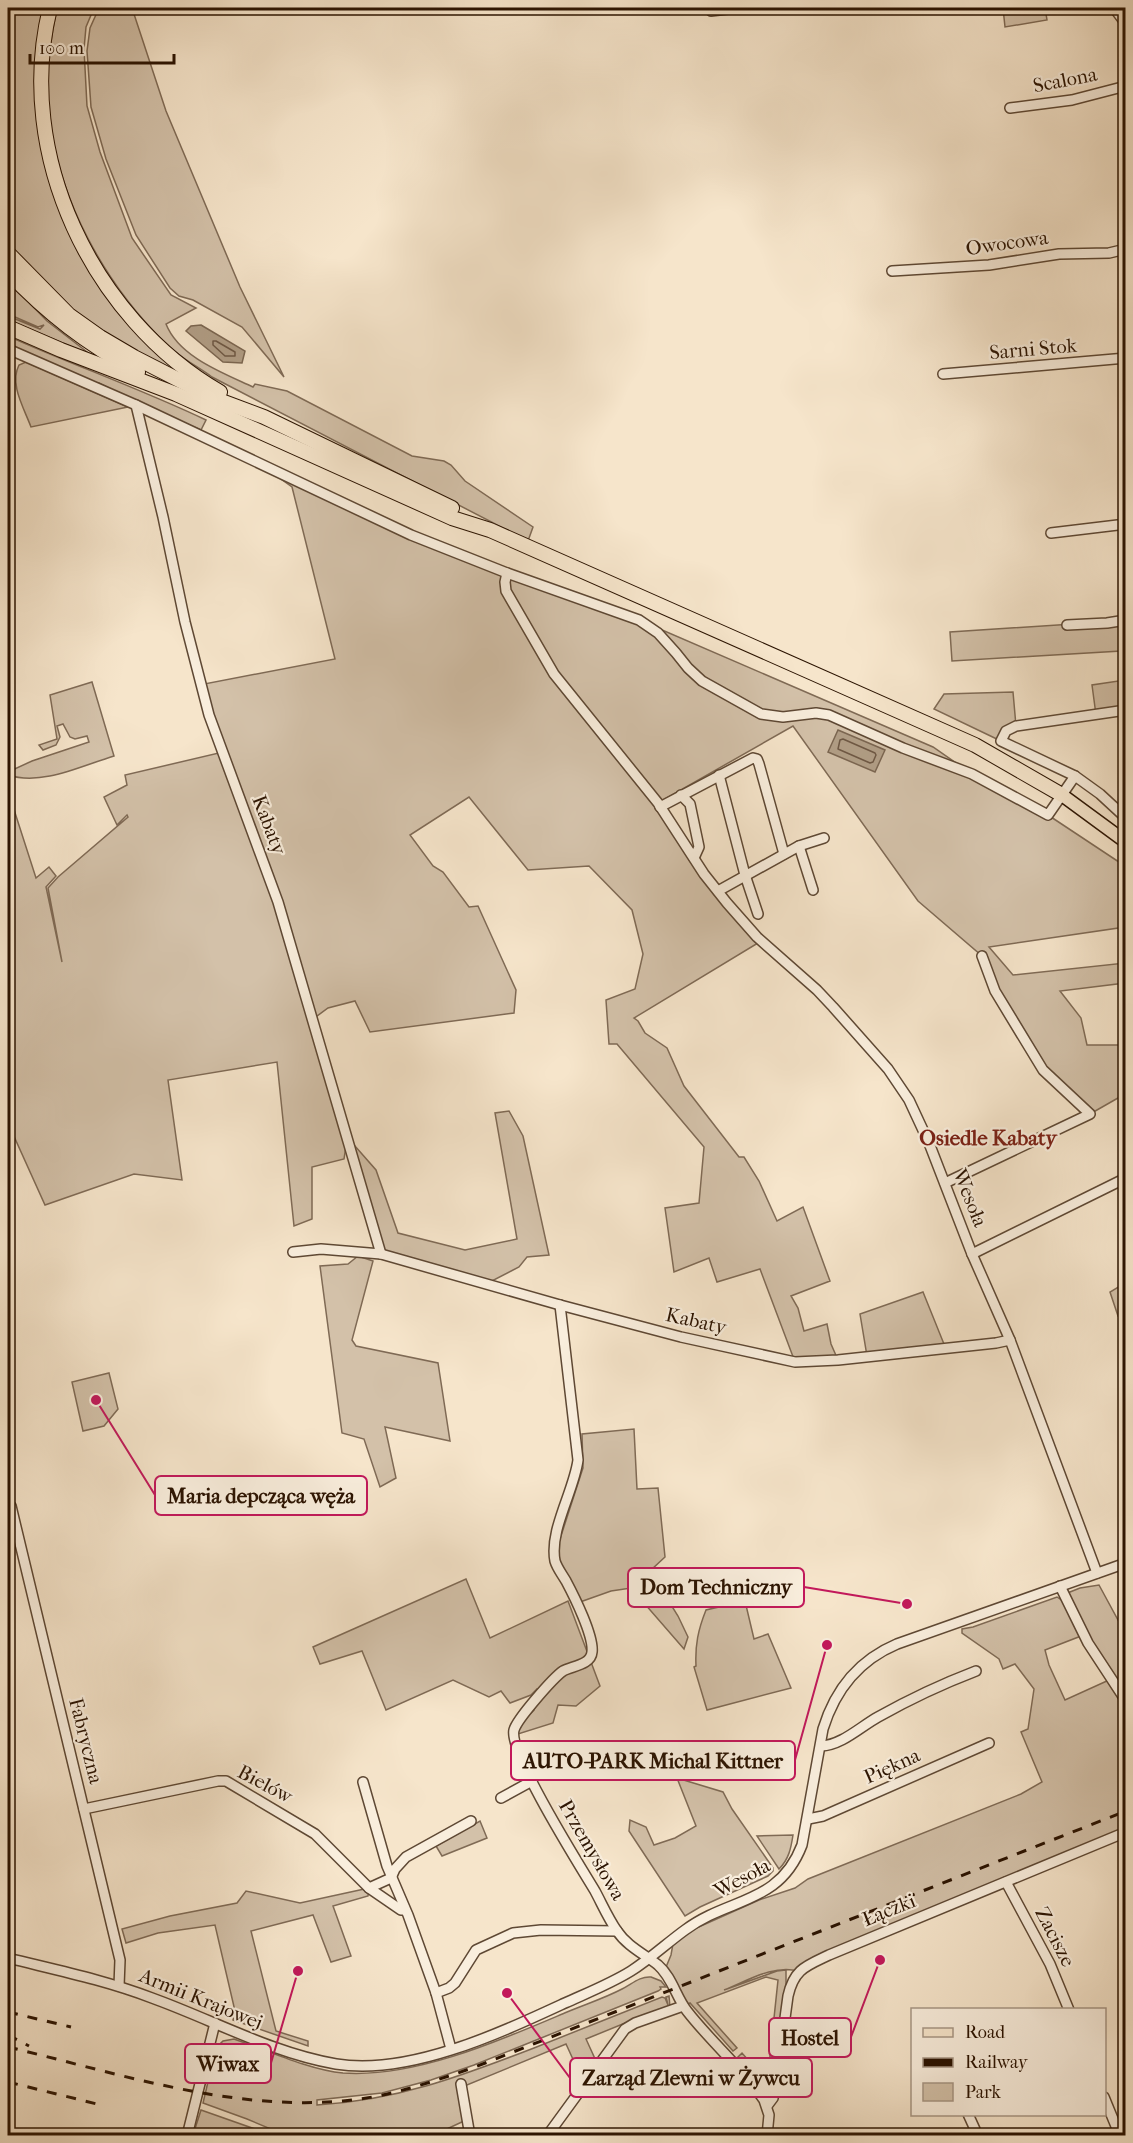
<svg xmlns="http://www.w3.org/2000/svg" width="1133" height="2143" font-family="'IM FELL French Canon',serif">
<rect width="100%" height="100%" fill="#f6e5cb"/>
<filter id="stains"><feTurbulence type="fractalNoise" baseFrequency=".00333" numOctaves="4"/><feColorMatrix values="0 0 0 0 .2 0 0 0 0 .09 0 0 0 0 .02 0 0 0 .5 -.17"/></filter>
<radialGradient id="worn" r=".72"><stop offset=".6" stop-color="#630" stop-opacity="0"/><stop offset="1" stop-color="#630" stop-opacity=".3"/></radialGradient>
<g fill="#d3c1a9" stroke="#7f6a55" stroke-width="1.5">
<path d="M8,8H46L38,82L74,240L187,377C164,366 140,355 118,342C76,317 39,282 8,245Z"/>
<path d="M57,8H94L86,27L84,49L87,106L100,152L132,238L171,295L196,308L166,324C179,357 223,373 253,387L255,384L287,391L412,456L444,461L451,465L465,481L533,527L528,541L212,377C197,366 177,356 164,342C104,282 60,202 49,117C44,80 50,43 57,8Z"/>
<path d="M99,8H132L166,111L240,287L284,377L242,327L193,300L179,296L170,288L136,235L106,159L91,107L87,51L90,28Z"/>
<path d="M1003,8H1045L1047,20L1005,27Z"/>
<path d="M8,281L47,321L91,355L8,320V316L40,329L44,325L38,327L8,314Z"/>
<path d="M8,336C73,365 141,389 206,420L201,430L138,403L99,383L86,382L8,346Z"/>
<path d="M26,362L128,407L31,427C24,408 9,384 19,365Z"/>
<path d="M279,471L411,535L639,620L933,747L972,774L1048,815L1125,866V927L989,947L1013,975L1125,963V983L1060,991L1081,1018L1087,1045H1125V1094L1090,1114L1043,1070L995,991L982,956L918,901L793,726L658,803L758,943L634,1018L638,1021L645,1033L667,1048L684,1086L739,1157H744L759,1181L777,1221L803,1207L830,1281L791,1296L798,1308L804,1331L827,1324L831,1344L838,1360L795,1362L760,1269L717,1282L709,1258L674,1272L665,1208L699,1203L704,1147L617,1044H609L606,1000L635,989L643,954L632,910L589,866L528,870L469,797L410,835L433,866L443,872L469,907L478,906L516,990L514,1013L370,1032L355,1001L328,1008L313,1019L347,1137L376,1170L398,1233L465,1250L517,1239L495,1113L509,1111L523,1136L549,1255L527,1257L519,1267L490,1282L381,1254L347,1139L344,1159L312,1167V1219L294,1226L277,1062L168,1080L182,1180L134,1174L45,1205L8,1123V791L36,878L49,867L56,876L46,887L62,962L48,888L58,877L128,817L127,815L117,825L104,797L127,785L125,775L219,753L204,684L335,659L292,487L278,477Z"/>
<path d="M1118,621L1121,651L952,661L950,632Z"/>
<path d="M1125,680V710L1096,715L1092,685Z"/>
<path d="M92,682L114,756C81,766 42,786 8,775V772L32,761L89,742L87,736L75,739L70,737L63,724L57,726L60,737L56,745L43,750L39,745L57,739L50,695Z"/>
<path d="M1013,692L1016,726L1001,741L934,709L944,694Z"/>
<path d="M358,1256L373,1261L352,1340L356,1346L438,1363L450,1441L385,1427L396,1478L380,1487L364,1439L342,1433L320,1266L348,1264Z"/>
<path d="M1125,1283V1313L1118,1316L1110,1292Z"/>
<path d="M923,1292L946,1349L867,1356L860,1314Z"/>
<path d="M109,1373L118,1409L104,1426L83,1431L72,1382Z"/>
<path d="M634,1429L637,1489L658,1488L665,1557L650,1571L678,1616L688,1637L684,1649L631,1588L611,1591L580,1602C570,1583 555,1564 559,1542L583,1468L582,1434Z"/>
<path d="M466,1579L490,1638L568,1601L600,1686L576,1706L558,1705L553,1723L518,1734L519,1725L534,1710L540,1691L537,1689L531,1695L510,1703L501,1691L489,1697L453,1680L386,1710L362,1651L320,1664L313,1647Z"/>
<path d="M1099,1585L1125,1633V1701L1065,1594L1080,1588Z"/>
<path d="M1057,1597L1063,1601L1081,1636L1045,1650L1049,1665L1065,1700L1109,1680L1125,1707V1832L798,1971C774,1964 747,1981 724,1990L777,1971L786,1970V1984L772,2080L770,2083H763L738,2057L742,2053L764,2078L768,2075L778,1980L766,1977L697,2003L737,2048L733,2051L690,2003L683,2006L664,1972L671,1955L674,1938L759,1900L795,1888L808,1879L1021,1794L1042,1782L1021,1732L1028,1729L1034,1689L1015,1664L1003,1669L999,1659L962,1633V1629L973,1627Z"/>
<path d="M745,1601L754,1639L768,1634L791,1688L707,1710L694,1667L696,1666C695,1645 698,1630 706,1610Z"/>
<path d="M677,1778L723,1792L732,1809L773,1868V1871L768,1876L700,1907L685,1916L629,1831L630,1820L646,1827L654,1845L675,1838L696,1826Z"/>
<path d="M480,1821L487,1838L442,1856L436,1846Z"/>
<path d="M793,1835C791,1848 789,1859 779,1869L757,1836Z"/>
<path d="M369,1888L368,1896L333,1906L351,1956L331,1962L313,1915L251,1931L276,2031L308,2041V2046L233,2020L235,2011L215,1925L158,1933L126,1943L122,1929L170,1916L237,1903L246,1891L300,1903Z"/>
<path d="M651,1977L661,1981L666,1987H660L661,1989L658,1991L474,2065L431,2080L382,2093L317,2100V2105C398,2100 459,2077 534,2048C577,2031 619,2014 662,1997L665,1998L668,2005L666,1997L669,1996L670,2007L635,2019L586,2039L596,2061L582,2079L566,2044L467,2085L457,2083L464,2121L434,2135H285L247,2119L203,2103L216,2048L223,2041L234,2039C266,2050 310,2070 343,2073C416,2078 501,2040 567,2012C586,2004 605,1998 622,1989C632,1984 640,1976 651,1977Z"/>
<path d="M201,2110L272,2135H193Z"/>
</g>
<g fill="#b19e86" stroke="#7b6651" stroke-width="1.5">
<path d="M201,325L245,351L242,363L223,362L186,331L191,326Z"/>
<path d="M838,730L885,750L875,772L828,752Z"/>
</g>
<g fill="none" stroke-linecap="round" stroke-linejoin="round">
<g stroke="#6e5844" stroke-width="1.5">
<path d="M213,341H216L235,352V356H225L213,345Z"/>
<path d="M843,739L875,753L876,755L873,762L870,763L838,749L840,740Z"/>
</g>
<g stroke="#5e4834" stroke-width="12">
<g id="minor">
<path d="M1114,8L1126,24"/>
<path d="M711,11L736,8"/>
<path d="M1010,108L1072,100L1126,86"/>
<path d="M892,271L989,265L1059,254L1109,253L1126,249"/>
<path d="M8,349L136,405L411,535L507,573L639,620L658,633L676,653L688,668L702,681L761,714L783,717L816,713L829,715L903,748L972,774L1048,815L1075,776"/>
<path d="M943,374L1126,358"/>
<path d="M136,405L163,517L185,622L209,715L278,902L381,1254"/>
<path d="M1051,533L1126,524"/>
<path d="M507,573L505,582L506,591L554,674L658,803L704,874L727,903L757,937L817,990L833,1007L888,1069L909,1100L929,1143L972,1254L1010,1340L1097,1573"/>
<path d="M1067,625L1107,623L1126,620"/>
<path d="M1126,710L1016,726L1006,731L1001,741L1075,776L1100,794L1126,818"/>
<path d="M719,775L745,875L758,914"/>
<path d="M681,795L690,804L699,847L694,858"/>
<path d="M660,807L753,758L757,759L759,764L784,854"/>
<path d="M799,846L813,890"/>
<path d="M718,891L799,846L824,838"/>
<path d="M945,1183L1090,1114L1043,1070L995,991L982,956"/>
<path d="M293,1252L321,1249L381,1254L560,1305L681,1337L795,1362L838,1360L996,1343L1010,1340"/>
<path d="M972,1254L1126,1178"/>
<path d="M560,1305L578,1460C574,1491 549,1530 555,1561C557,1568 562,1574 566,1581C574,1596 594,1636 592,1652C591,1665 572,1666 563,1671C553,1678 517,1719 514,1730C508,1752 580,1866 595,1891C602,1904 608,1918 617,1931C627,1946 644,1954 658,1965C672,1977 676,1997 687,2011C711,2042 742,2068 764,2100L769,2115L767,2136"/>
<path d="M8,1507L11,1506L120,1960L119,1986"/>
<path d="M1060,1586L1088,1643L1126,1701"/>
<path d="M821,1746C842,1745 860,1727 878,1717C910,1699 942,1684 976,1671"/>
<path d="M363,1782L387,1866L408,1915L436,1993L451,2049"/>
<path d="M501,1798L532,1781"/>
<path d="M84,1809L218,1781H226L315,1834L369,1888L401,1910H405"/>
<path d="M808,1819L823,1816L989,1743"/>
<path d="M1006,1882L1050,1964L1069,2010"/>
<path d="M369,1888L391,1878L395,1869L406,1857L471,1821"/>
<path d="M8,1958C56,1970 105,1980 152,1998C213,2020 272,2053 336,2064C409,2076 500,2033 565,2003C587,1993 610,1984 631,1971C650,1959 667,1943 685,1930C729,1897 779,1905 802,1845L823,1729C835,1690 859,1660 897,1644L1126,1563"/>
<path d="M436,1993L449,1988L455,1983L476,1950L513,1933L541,1930L617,1931"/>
<path d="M461,2084L470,2136"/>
<path d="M1104,2097L1120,2136"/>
<path d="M767,2106L773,2098L776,2084L788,1996C794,1969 806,1966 829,1955L1126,1832"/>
<path d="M968,2114L978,2136"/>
<path d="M187,2136L215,2023"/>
<path d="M547,2136L625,2029L635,2023L683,2006"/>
</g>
</g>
<g stroke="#2b1301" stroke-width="15">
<path id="major" d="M1062,795L1126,842"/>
</g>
<g stroke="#2b1301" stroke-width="16">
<g id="highway">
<path d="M50,8C14,154 92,318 220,392"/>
<path d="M8,253L69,315L100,337L134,357L216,399L264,417L452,508"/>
<path d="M8,272C49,315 86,343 138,372"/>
<path d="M8,327L61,350L176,394L452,518L490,530L975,745L1062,795"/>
</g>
</g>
<use href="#minor" stroke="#f9eedd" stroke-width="9"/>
<use href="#major" stroke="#f6e5cb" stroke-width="12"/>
<use href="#highway" stroke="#f6e5cb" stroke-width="14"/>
<g stroke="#2b1301" stroke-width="3" stroke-dasharray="10 10" stroke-linecap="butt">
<path d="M8,2012L71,2027"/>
<path d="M8,2035L29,2046"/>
<path d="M8,2047C117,2073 229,2111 343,2101C389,2097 432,2082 475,2067L1126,1811"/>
<path d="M8,2082L97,2104"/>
</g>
</g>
<g text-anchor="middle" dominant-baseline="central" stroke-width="4.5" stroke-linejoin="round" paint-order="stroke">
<g font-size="20" fill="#2b1301" stroke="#f9eedd">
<text transform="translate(1065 80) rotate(-11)">Scalona</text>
<text transform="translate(1007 243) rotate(-8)">Owocowa</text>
<text transform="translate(1033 349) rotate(-5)">Sarni Stok</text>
<text transform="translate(269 825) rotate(69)">Kabaty</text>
<text transform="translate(970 1198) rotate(68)">Wesoła</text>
<text transform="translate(696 1321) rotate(13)">Kabaty</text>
<text transform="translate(86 1741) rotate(76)">Fabryczna</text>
<text transform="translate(892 1766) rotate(-24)">Piękna</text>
<text transform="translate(265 1784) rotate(28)">Bielów</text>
<text transform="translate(592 1850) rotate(60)">Przemysłowa</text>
<text transform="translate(742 1878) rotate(-28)">Wesoła</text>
<text transform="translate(889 1910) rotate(-22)">Łączki</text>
<text transform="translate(1055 1937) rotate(63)">Zacisze</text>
<text transform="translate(201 1999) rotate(22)">Armii Krajowej</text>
</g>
<g font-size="21" font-weight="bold" fill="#7a1f14" stroke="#f9eedd">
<text x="988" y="1138">Osiedle Kabaty</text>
</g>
</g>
<path fill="none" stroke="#c2185b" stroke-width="2" d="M96 1400L155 1495M907 1604L804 1587M827 1645L795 1760M880 1960L851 2037M298 1971L271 2063M507 1993L570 2078"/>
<g fill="#c2185b" stroke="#f9eedd" stroke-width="2">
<circle cx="96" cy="1400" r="6"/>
<circle cx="907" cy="1604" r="6"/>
<circle cx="827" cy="1645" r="6"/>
<circle cx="880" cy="1960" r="6"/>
<circle cx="298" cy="1971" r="6"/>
<circle cx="507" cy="1993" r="6"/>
</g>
<g fill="#f9eedd" stroke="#c2185b" stroke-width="2">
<rect x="155" y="1476" width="212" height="39" rx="6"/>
<rect x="628" y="1568" width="176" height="39" rx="6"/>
<rect x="511" y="1741" width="284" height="39" rx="6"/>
<rect x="769" y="2018" width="82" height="39" rx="6"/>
<rect x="185" y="2044" width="86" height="39" rx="6"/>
<rect x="570" y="2058" width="242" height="39" rx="6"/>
</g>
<g font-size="21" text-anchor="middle" font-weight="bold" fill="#2b1301">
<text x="261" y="1503">Maria depcząca węża</text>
<text x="716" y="1594">Dom Techniczny</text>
<text x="653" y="1768">AUTO-PARK Michal Kittner</text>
<text x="810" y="2045">Hostel</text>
<text x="228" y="2071">Wiwax</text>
<text x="691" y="2085">Zarząd Zlewni w Żywcu</text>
</g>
<rect width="1133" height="2143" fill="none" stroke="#f6e5cb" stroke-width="30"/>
<rect x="9" y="9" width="1115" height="2125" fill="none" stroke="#2b1301" stroke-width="3"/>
<rect x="15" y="15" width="1103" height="2113" fill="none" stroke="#2b1301" stroke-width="1.5"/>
<rect x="911" y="2008" width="195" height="108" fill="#f9eedd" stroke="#a79685" stroke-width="1.5"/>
<rect x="923" y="2028" width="30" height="9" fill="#f6e5cb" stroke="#a79685" stroke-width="1.5"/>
<text x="965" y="2038" font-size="18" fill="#2b1301">Road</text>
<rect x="923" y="2058" width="30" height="9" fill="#2b1301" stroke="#a79685" stroke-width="1.5"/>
<text x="965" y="2068" font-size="18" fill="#2b1301">Railway</text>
<rect x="923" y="2083" width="30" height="18" fill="#d3c1a9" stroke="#a79685" stroke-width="1.5"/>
<text x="965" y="2098" font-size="18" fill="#2b1301">Park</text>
<path d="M30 54v9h144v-9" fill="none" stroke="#2b1301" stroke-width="3"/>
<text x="39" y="54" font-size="18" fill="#2b1301" stroke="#f9eedd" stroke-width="4.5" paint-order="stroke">100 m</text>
<rect width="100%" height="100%" filter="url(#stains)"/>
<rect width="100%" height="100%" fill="url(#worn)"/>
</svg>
